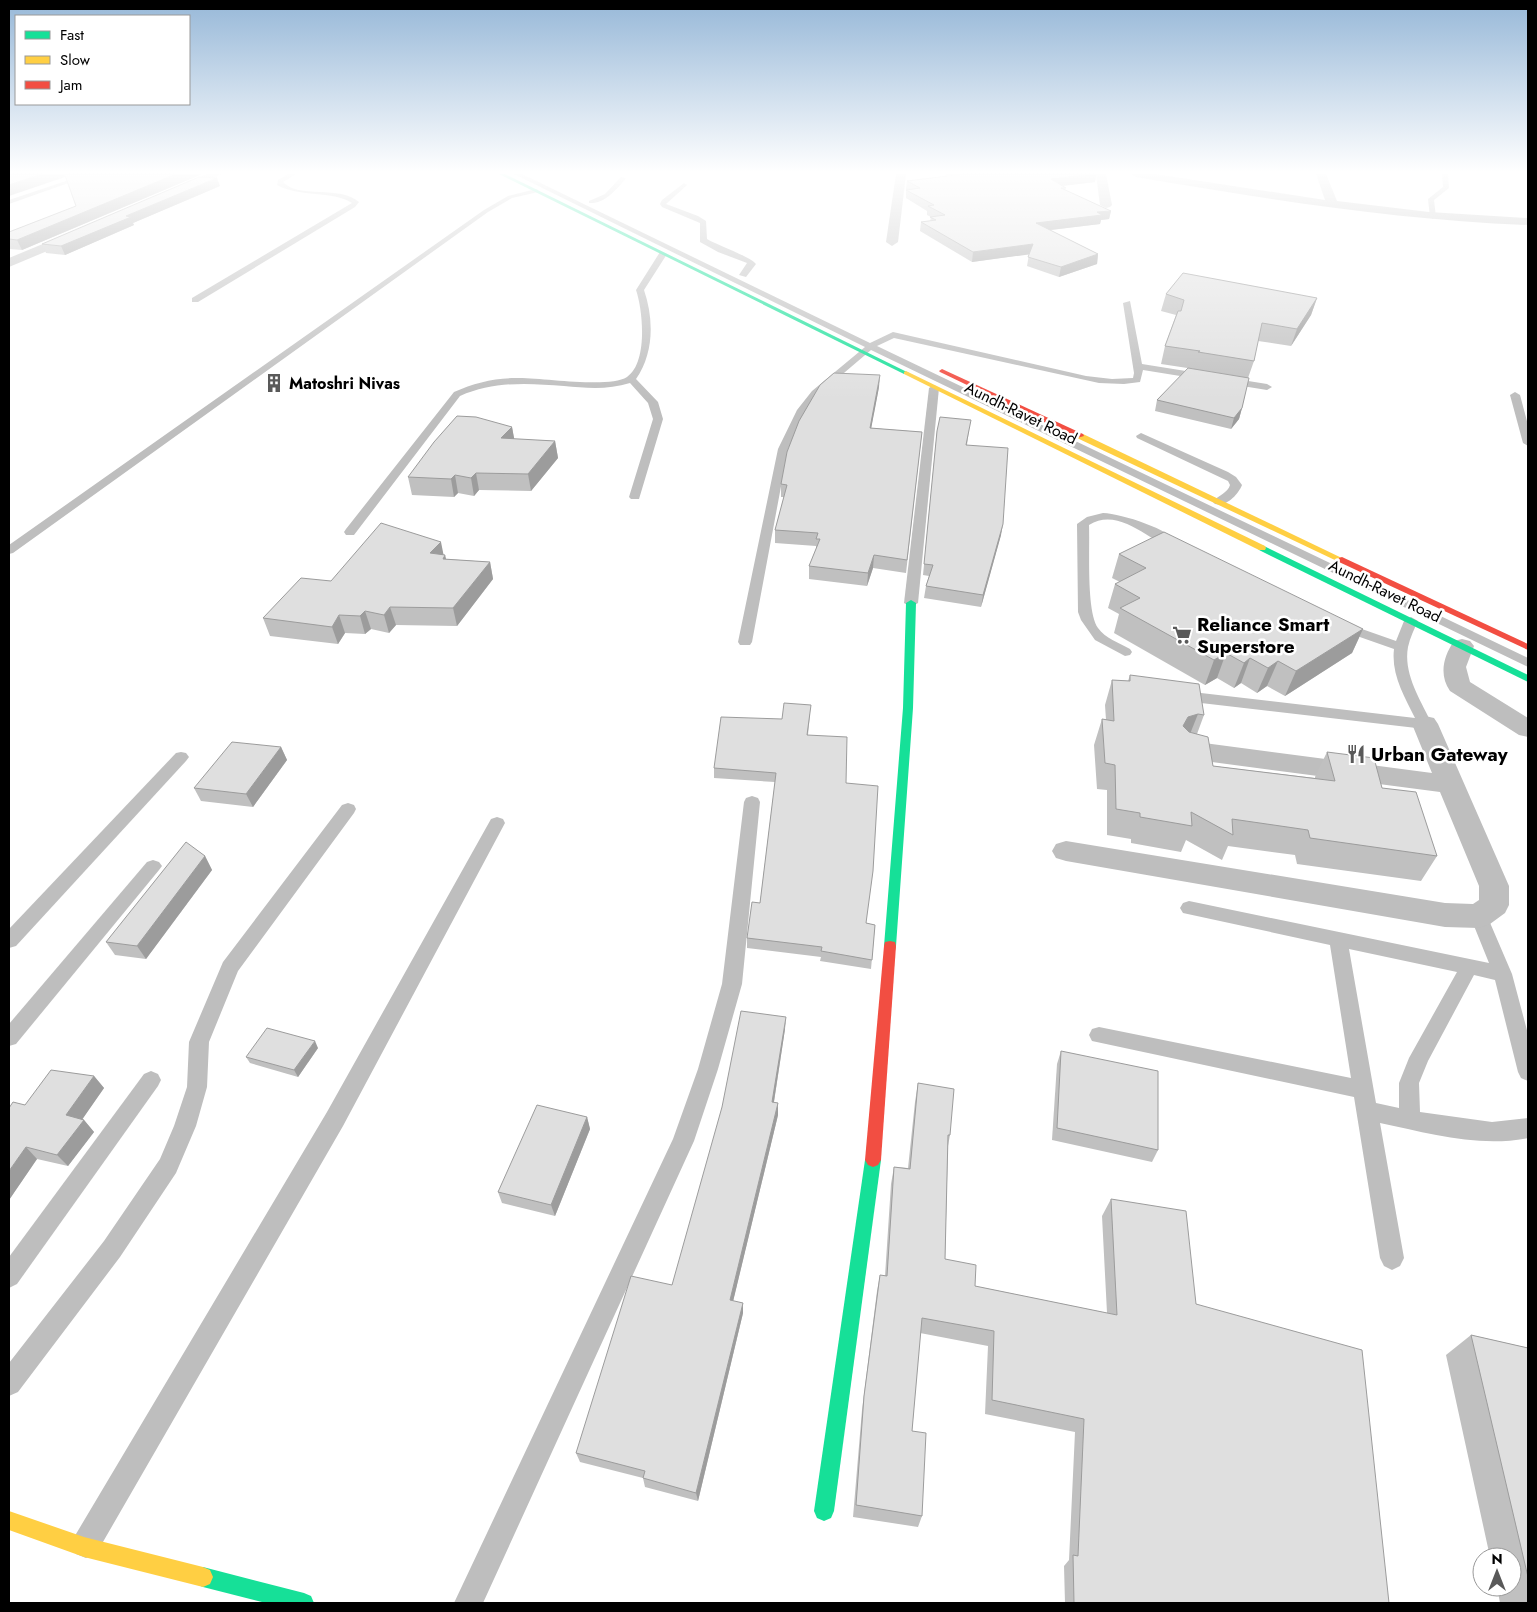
<svg xmlns="http://www.w3.org/2000/svg" width="1537" height="1612" font-family="Jost,sans-serif">
<rect width="100%" height="100%" fill="#fff"/>
<g fill="none" stroke-linecap="round" stroke-linejoin="round">
<g fill="#bebebe" fill-rule="evenodd">
<path d="M288,174H296L283,182C298,199 340,185 359,202L355,207L198,302H192V298L352,203C332,190 301,198 277,185L278,180Z"/>
<path d="M514,174H522L870,343L893,332L1086,376L1112,379L1133,378L1134,373L1123,303L1130,301L1142,364L1267,384L1272,387L1267,390L1143,370L1140,382L1124,384L1099,383L894,338L877,346L1528,658V667L871,350L818,395L807,411L788,449L752,642L750,645H740L738,642L778,449L797,410L812,391L865,347Z"/>
<path d="M1442,174H1448L1449,188L1434,200L1436,217L1433,219L1430,217L1428,199L1443,187Z"/>
<path d="M621,177L626,178C617,189 605,204 589,203V201L605,194Z"/>
<path d="M69,180L74,181L9,204V200Z"/>
<path d="M684,183L687,185L686,186L666,204L698,216L706,221L707,239C717,245 751,257 756,264L746,277L739,275L747,263L718,252L700,242V223L662,207L660,204L662,200Z"/>
<path d="M536,189L538,190V192L512,198L488,212L13,553L9,554V545L484,210L508,196Z"/>
<path d="M660,252L667,254L644,290C654,319 654,353 636,379L658,402L663,419L639,499H631L629,497L653,419L648,403L630,383C608,390 586,388 564,386C528,383 494,381 460,396L354,535H346L344,532L346,529L454,392C474,383 494,378 516,378C541,377 608,389 627,377C648,363 643,310 636,290Z"/>
<path d="M934,385L939,388L918,603L911,607L904,603L929,388Z"/>
<path d="M1515,392L1520,395L1528,425V446L1523,443L1510,395Z"/>
<path d="M1141,433L1228,472L1236,477L1242,485C1238,495 1226,507 1215,504L1213,502C1218,495 1228,493 1230,485L1228,481L1137,438L1136,436Z"/>
<path d="M1103,513C1123,514 1169,529 1182,545L1180,548C1159,553 1123,503 1089,525C1090,548 1086,612 1098,628C1105,638 1119,643 1130,649L1132,652L1130,655L1125,656L1095,640L1081,620L1078,612L1077,524L1087,517Z"/>
<path d="M1411,617L1418,621C1414,629 1410,638 1408,647C1403,674 1421,701 1432,724L1430,727L1425,729L1201,703L1196,701L1194,698L1196,695L1201,693L1415,718C1404,696 1391,674 1394,649L1337,629L1335,626L1342,622L1396,641L1404,621Z"/>
<path d="M181,752L186,753L189,757L186,761L16,946L9,948V929L176,753Z"/>
<path d="M752,796L758,798L760,802L742,984L718,1069L694,1141L483,1603H454L673,1139L698,1069L722,984L744,802L746,798Z"/>
<path d="M348,803L354,805L356,809L354,813L238,971L209,1042L207,1087L196,1126L176,1173L120,1257L18,1392L9,1396V1363L104,1241L160,1159L174,1126L187,1087L189,1042L223,962L342,805Z"/>
<path d="M497,817L503,819L505,823L343,1126L96,1554L86,1558L76,1554L72,1544L76,1534L327,1112L491,819Z"/>
<path d="M153,860L159,862L162,866L159,870L16,1044L9,1046V1024L147,862Z"/>
<path d="M1189,901L1489,963L1470,916L1473,911L1479,909L1485,911L1512,974L1528,1034V1081L1521,1078L1518,1072L1495,980L1474,975L1428,1061L1419,1083L1420,1112L1492,1122L1528,1118V1138C1479,1148 1428,1133 1380,1123L1404,1258L1400,1266L1392,1270L1384,1266L1380,1258L1354,1097L1092,1041L1089,1035L1092,1029L1099,1027L1351,1078L1330,945L1183,913L1180,908L1183,903ZM1349,949L1457,972L1409,1058L1399,1083V1108L1376,1103Z"/>
<path d="M151,1071L158,1074L161,1080L158,1086L17,1284L9,1288V1257L144,1074Z"/>
</g>
<g fill="#bebebe" fill-rule="evenodd">
<path d="M207,174H221L177,194L173,195L168,192Z"/>
<path d="M896,174H906L898,242L892,246L886,242Z"/>
<path d="M1096,174H1106L1112,205L1110,207L1106,208L1100,205Z"/>
<path d="M1131,174H1155L1325,200L1316,174H1326L1337,201L1429,212L1528,218V225C1397,220 1266,199 1136,177Z"/>
<path d="M79,229L85,233L83,236L9,267V258Z"/>
<path d="M1462,639L1470,641L1474,646L1466,667L1470,682L1528,718V737L1519,735L1450,691C1439,675 1443,657 1454,641Z"/>
<path d="M1425,716L1434,718L1438,724L1509,886V905L1505,913L1490,924L1479,928L1445,927L1066,861L1056,858L1052,851L1056,844L1066,841L1445,903L1473,904L1479,900V886L1440,792L1189,759L1180,756L1176,750L1180,744L1189,741L1432,773L1412,724L1416,718Z"/>
</g>
<g fill="#16e098" fill-rule="evenodd">
<path d="M499,174H505L909,373L904,374Z"/>
<path d="M1262,545L1528,675V682L1259,550L1258,548Z"/>
<path d="M911,600L916,603L913,708L896,946L895,950L890,951L885,950L884,946L903,708L906,603Z"/>
<path d="M873,1153L878,1155L881,1160L834,1511L831,1518L824,1521L817,1518L814,1511L865,1160L868,1155Z"/>
<path d="M203,1567L304,1593L311,1596L314,1603H266L203,1587L196,1584L193,1577L196,1570Z"/>
</g>
<g fill="#ffcf43" fill-rule="evenodd">
<path d="M906,371L1265,546L1266,548L1265,550H1259L904,374V372Z"/>
<path d="M1077,434H1083L1346,560L1345,562H1339L1077,438Z"/>
<path d="M9,1511L84,1537L203,1567L210,1570L213,1577L210,1584L203,1587L84,1557L9,1530Z"/>
</g>
<g fill="#f24e42" fill-rule="evenodd">
<path d="M942,369L1083,434L1084,436L1077,438L940,372L939,371Z"/>
<path d="M1342,557L1528,644V650L1339,562V558Z"/>
<path d="M890,941L895,942L896,946L881,1160L878,1165L873,1167L868,1165L865,1160L884,946L885,942Z"/>
</g>
</g>
<g fill="#c0c0c0">
<path d="M9,174H202L22,250L9,249V232L76,206L65,177Z"/>
<path d="M946,174H1096L1095,182L1063,186L1066,191L1111,211L1109,219L1101,220L1100,224L1050,230L1098,254L1097,264L1059,277L1027,266L1029,254L972,262L920,231L921,222L930,221L931,217L927,215V211L906,198V190H908L906,189L907,181L950,176Z"/>
<path d="M220,186L133,223L134,225L65,255L46,253L42,244Z"/>
<path d="M1166,294L1317,298L1311,315L1291,346L1258,341L1254,361L1248,378L1242,408L1239,419L1231,429L1155,411L1157,400L1194,369L1161,364L1165,346L1176,315L1161,311Z"/>
<path d="M879,387L871,428L922,432L906,573L873,568L867,586L809,579V566L816,549V546L775,543V530L784,497H781V484Z"/>
<path d="M512,427L514,439L555,441L558,458L531,491L479,490L474,496L458,493L454,497L412,495L408,477Z"/>
<path d="M969,430L967,445L1001,535L981,607L924,598L926,586L929,576L923,575L937,431Z"/>
<path d="M1119,554L1363,629L1352,653L1285,696L1267,686L1257,693L1241,683L1234,688L1217,678L1205,685L1114,633L1119,614L1108,608L1115,584L1120,582L1112,578Z"/>
<path d="M444,555H445L446,559L490,562L493,579L457,626L396,625L389,633L371,629L365,634L345,633L338,644L270,636L263,618L331,581Z"/>
<path d="M1130,675L1204,715L1197,734L1213,766L1315,778V777L1327,752L1382,788L1437,856L1421,881L1297,864L1295,855L1228,846L1222,860L1186,840L1181,852L1131,843V839L1107,835V790L1097,789L1094,745L1102,719L1106,720L1105,705L1112,680L1128,681Z"/>
<path d="M810,714L808,735L846,783L866,923L875,925L871,969L820,961L821,957L747,948V938L760,903L775,782L714,778V768L782,719Z"/>
<path d="M281,747L287,760L253,807L201,801L194,788Z"/>
<path d="M205,856L212,870L146,959L115,955L106,942Z"/>
<path d="M785,1029L774,1102L778,1103V1115L733,1301L743,1303V1313L698,1501L645,1487L643,1478L580,1462L576,1453L672,1285Z"/>
<path d="M318,1048L298,1077L250,1063L246,1057Z"/>
<path d="M1061,1051L1158,1150L1152,1162L1052,1140L1057,1064Z"/>
<path d="M94,1076L104,1088L82,1119L84,1120L94,1132L68,1166L37,1159L9,1200L25,1105Z"/>
<path d="M918,1083L950,1135L948,1146L945,1259L975,1286L1107,1313L1102,1216L1111,1199L1196,1304L1389,1603H1065L1064,1566L1069,1560L1075,1432L985,1414L988,1346L920,1333L912,1431L922,1516L918,1527L853,1517L862,1410L877,1291L880,1275L885,1276L891,1184L894,1167L908,1168L915,1102Z"/>
<path d="M587,1117L590,1129L555,1216L502,1203L498,1192Z"/>
<path d="M1471,1335L1528,1348V1603H1500L1497,1587H1512V1557H1490L1446,1355Z"/>
</g>
<g fill="#9c9c9c">
<path d="M42,174H64L65,177L9,196V185Z"/>
<path d="M176,174H202L22,250L17,240Z"/>
<path d="M1096,174L1095,182L1050,187L1051,179Z"/>
<path d="M217,178L220,186L133,223L134,225L65,255L61,246L126,216Z"/>
<path d="M1111,211L1109,219L1101,220L1100,224L1034,232L1036,223L1097,212Z"/>
<path d="M1033,244L1032,254L972,262L973,252Z"/>
<path d="M1098,254L1097,264L1059,277L1061,267Z"/>
<path d="M1317,298L1311,315L1291,346L1297,329Z"/>
<path d="M880,375L879,387L869,440L870,428Z"/>
<path d="M1242,408L1239,419L1231,429L1234,418Z"/>
<path d="M512,427L515,443L501,438Z"/>
<path d="M555,441L558,458L531,491L528,474Z"/>
<path d="M476,473L479,490L474,496L471,478Z"/>
<path d="M455,475L458,493L454,497L451,479Z"/>
<path d="M1003,524L1001,535L981,607L983,595Z"/>
<path d="M441,542L444,557L445,555L449,573L430,553Z"/>
<path d="M874,555L873,568L867,586L868,573Z"/>
<path d="M490,562L493,579L457,626L453,608Z"/>
<path d="M390,607L396,625L389,633L384,615Z"/>
<path d="M365,611L371,629L365,634L360,616Z"/>
<path d="M339,615L345,633L338,644L332,627Z"/>
<path d="M1363,629L1352,653L1285,696L1296,671Z"/>
<path d="M1226,653L1217,678L1205,685L1214,660Z"/>
<path d="M1250,658L1241,683L1234,688L1244,663Z"/>
<path d="M1278,661L1267,686L1257,693L1268,668Z"/>
<path d="M1198,714L1188,739L1183,726L1188,717Z"/>
<path d="M281,747L287,760L253,807L246,794Z"/>
<path d="M205,856L212,870L146,959L137,946Z"/>
<path d="M786,1017L785,1029L772,1114V1102Z"/>
<path d="M315,1041L318,1048L298,1077L294,1070Z"/>
<path d="M94,1076L104,1088L77,1127L66,1115Z"/>
<path d="M778,1103V1115L731,1310L730,1300Z"/>
<path d="M587,1117L590,1129L555,1216L551,1205Z"/>
<path d="M84,1120L94,1132L68,1166L57,1155Z"/>
<path d="M26,1147L37,1159L9,1200V1171Z"/>
<path d="M743,1303V1313L698,1501L696,1493Z"/>
</g>
<g fill="#dfdfdf" stroke="#9c9c9c">
<path d="M9,174H42L9,185Z"/>
<path d="M68,174H176L17,240L9,239V232L76,206L65,175Z"/>
<path d="M964,174H1094L1051,179L1066,188H1061L1111,211L1097,212L1102,215L1036,223L1098,254L1061,267L1028,257L1033,244L973,252L921,222L936,220L930,217L945,215L928,206L934,205L906,190L920,188L907,181Z"/>
<path d="M199,177L217,178L126,216L131,217L61,246L42,244Z"/>
<path d="M1183,273L1317,298L1297,329L1262,323L1254,361L1198,352L1200,351L1165,346L1178,311H1181L1184,300L1166,294Z"/>
<path d="M1188,368L1249,378L1242,408L1234,418L1157,400Z"/>
<path d="M834,373L880,375L870,428L922,432L907,560L874,555L868,573L809,566L820,539H816L818,533L775,530L787,485L781,484L787,452L799,421L820,385Z"/>
<path d="M457,416L476,417L512,427L501,438L555,441L528,474L476,473L471,478L455,475L451,479L408,477L434,442Z"/>
<path d="M940,417L971,420L966,445L1008,448L1003,524L983,595L926,586L933,565L924,564L937,431Z"/>
<path d="M381,523L441,542L430,553L445,555L443,559L490,562L453,608L390,607L384,615L365,611L360,616L339,615L332,627L263,618L301,578L331,581Z"/>
<path d="M1164,532L1363,629L1296,671L1278,661L1268,668L1250,658L1244,663L1226,653L1214,660L1120,608L1140,598L1115,584L1146,568L1119,554Z"/>
<path d="M1130,675L1199,684L1204,715L1198,714L1188,717L1183,726L1189,732L1208,737L1213,766L1335,781L1327,752L1374,758L1382,788L1416,792L1437,856L1310,838L1308,830L1232,819L1233,835L1191,812L1192,826L1140,817V813L1116,809L1115,765L1105,763L1102,719L1114,721L1112,680L1130,681Z"/>
<path d="M784,703L811,705L807,735L847,737L846,783L878,786L873,871L866,923L875,925L872,960L821,951L822,947L747,938L752,902L760,903L776,773L714,768L721,717L782,719Z"/>
<path d="M232,742L281,747L246,794L194,788Z"/>
<path d="M186,842L205,856L137,946L106,942Z"/>
<path d="M741,1011L786,1017L772,1102L778,1103L730,1300L743,1303L696,1493L643,1478L645,1471L576,1453L631,1276L672,1285L722,1107Z"/>
<path d="M267,1028L315,1041L294,1070L246,1057Z"/>
<path d="M1061,1051L1158,1071V1150L1057,1128Z"/>
<path d="M51,1070L94,1076L66,1115L84,1120L57,1155L26,1147L9,1171V1108L13,1102L25,1105Z"/>
<path d="M918,1083L954,1089L950,1135H948L945,1259L976,1265L975,1286L1117,1315L1111,1199L1186,1211L1196,1304L1362,1350L1389,1603H1074L1073,1555L1078,1556L1084,1419L992,1400L994,1331L922,1318L912,1431L926,1433L922,1516L856,1505L864,1396L880,1275L887,1276L894,1167L910,1169Z"/>
<path d="M537,1105L587,1117L551,1205L498,1192Z"/>
<path d="M1471,1335L1528,1348V1577Z"/>
</g>
<linearGradient id="sky" x2="0" y2="1"><stop stop-color="#97b8d8"/><stop offset="0.43" stop-color="#fff"/><stop offset="1" stop-color="#fff" stop-opacity="0"/></linearGradient>
<rect width="1537" height="400" fill="url(#sky)"/>
<defs>
<g id="building-bare" transform="scale(1.5)"><path d="M-4-6H4V6H1V3H-1V6H-4ZM-2.5-4.3h1.7v1.8h-1.7ZM.8-4.3h1.7v1.8H.8ZM-2.5-1h1.7V.8h-1.7ZM.8-1h1.7V.8H.8Z" fill="#595959" stroke="#fff" stroke-width="2.5" paint-order="stroke"/></g>
<g id="supermarket-bare" transform="scale(1.5)"><path d="M-6-5.5h2.5l.6 2H6L4.5 2H-2.5L-4.4-4H-6ZM-1.5 3.2a1.3 1.3 0 1 0 .1 0ZM3 3.2a1.3 1.3 0 1 0 .1 0Z" fill="#595959" stroke="#fff" stroke-width="2.5" paint-order="stroke"/></g>
<g id="restaurant-bare" transform="scale(1.5)"><path d="M-5-6h1v4h1v-4h1v4h1v-4h1v5L-1.5 .5V6h-2V.5L-5-1ZM5-6V6H3V1.5H1.5Q1.5-4 5-6Z" fill="#595959" stroke="#fff" stroke-width="2.5" paint-order="stroke"/></g>
</defs>
<g fill-rule="evenodd">
<use href="#building-bare" x="274" y="383"/>
<use href="#supermarket-bare" x="1182" y="635"/>
<use href="#restaurant-bare" x="1356" y="754"/>
</g>
<g text-anchor="middle" dominant-baseline="central" stroke-width="5" stroke-linejoin="round" paint-order="stroke">
<g font-size="16" font-weight="bold" fill="#000" stroke="#fff" text-anchor="start">
<text x="289" y="383">Matoshri Nivas</text>
</g>
<g font-size="16" fill="#000" stroke="#fff">
<text transform="translate(1021 413) rotate(26)">Aundh-Ravet Road</text>
<text transform="translate(1385 591) rotate(26)">Aundh-Ravet Road</text>
</g>
<g font-size="19" font-weight="bold" fill="#000" stroke="#fff" text-anchor="start">
<text x="1197" y="624">Reliance Smart<tspan x="1197" dy="22">Superstore</tspan></text>
<text x="1371" y="754">Urban Gateway</text>
</g>
</g>
<rect width="1537" height="1612" fill="none" stroke="#000000" stroke-width="20"/>
<rect x="15" y="15" width="175" height="90" fill="#ffffff" stroke="#999999"/>
<rect x="25" y="31" width="25" height="8" fill="#16e098" stroke="#999999"/>
<text x="60" y="40" font-size="15" fill="#000000">Fast</text>
<rect x="25" y="56" width="25" height="8" fill="#ffcf43" stroke="#999999"/>
<text x="60" y="65" font-size="15" fill="#000000">Slow</text>
<rect x="25" y="81" width="25" height="8" fill="#f24e42" stroke="#999999"/>
<text x="60" y="90" font-size="15" fill="#000000">Jam</text>
<g transform="translate(1497 1572)"><circle r="24" fill="#ffffff" stroke="#999999"/>
<path d="M0-4L9 19L0 12L-9 19Z" fill="#595959"/>
<text y="-8" font-size="14" font-weight="bold" text-anchor="middle" fill="#000000">N</text>
</g>
</svg>
